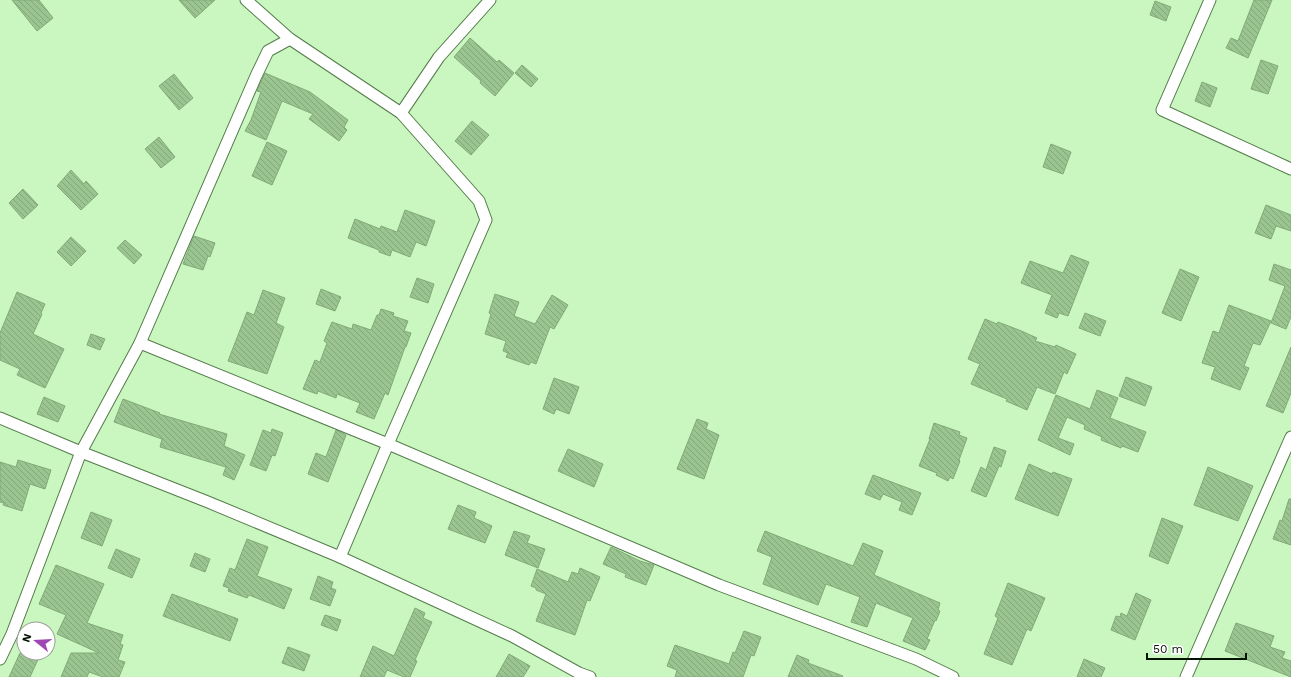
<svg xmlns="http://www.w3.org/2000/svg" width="1291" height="677" font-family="'Work Sans',sans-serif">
<defs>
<pattern id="building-back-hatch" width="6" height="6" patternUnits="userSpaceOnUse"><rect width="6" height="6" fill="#9ac490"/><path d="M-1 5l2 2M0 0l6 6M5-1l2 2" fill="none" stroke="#83a77b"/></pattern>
</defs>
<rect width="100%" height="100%" fill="#caf6bf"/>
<g fill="url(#building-back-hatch)" stroke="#81aa77">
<path d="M12,0H39L53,18L37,31Z"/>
<path d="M179,0H215L195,18Z"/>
<path d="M1254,0H1272L1248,58L1226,48L1231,38L1238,41Z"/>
<path d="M1155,1L1171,7L1166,21L1150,15Z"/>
<path d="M470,38L497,62L499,60L514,73L495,96L480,83L481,81L454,57Z"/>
<path d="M1261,60L1278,66L1268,94L1251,89Z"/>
<path d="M522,65L538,79L531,87L515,73Z"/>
<path d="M265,73L310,92L348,120L344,127L347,130L339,141L309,119L313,114L282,101L266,140L245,131L251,120L261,92L257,91Z"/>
<path d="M174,74L193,98L179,110L159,86Z"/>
<path d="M1202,82L1217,88L1210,107L1195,101Z"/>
<path d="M472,121L489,135L471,155L455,141Z"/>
<path d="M159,137L175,157L161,168L145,149Z"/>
<path d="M267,142L287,151L272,185L252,176Z"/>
<path d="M1051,144L1071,152L1063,174L1043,167Z"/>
<path d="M71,170L84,184L86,181L98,194L81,210L57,186Z"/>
<path d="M23,189L38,205L23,219L9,203Z"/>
<path d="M1266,205L1291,215V231L1276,226L1271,239L1255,233Z"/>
<path d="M405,210L435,221L426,246L416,242L410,257L392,250L390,256L379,252V250L348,238L355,219L380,229L381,226L397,232Z"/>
<path d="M194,236L215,243L210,257L208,256L203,270L183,264Z"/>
<path d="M71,237L86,251L71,266L57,252Z"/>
<path d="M125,240L142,255L134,264L117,248Z"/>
<path d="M1071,255L1089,262L1068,316L1059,313L1057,318L1045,313L1052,295L1021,283L1030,261L1063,273Z"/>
<path d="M1274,264L1291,270V317L1286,329L1271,323L1285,286L1269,280Z"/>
<path d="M1180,269L1199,277L1181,321L1162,313Z"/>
<path d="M417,278L434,284L428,303L410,297Z"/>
<path d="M321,289L341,297L335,311L316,304Z"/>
<path d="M263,290L285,298L276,323L284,327L267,374L228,361L247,312L254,315Z"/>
<path d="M17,292L45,304L41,313L42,314L33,334L64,349L45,388L17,375L20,369L0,360V333Z"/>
<path d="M495,294L519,302L514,316L535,324L552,295L568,305L554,329L550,327L536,364L531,362L529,365L506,357L508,353L503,351L506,341L485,334L491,314L489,313Z"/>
<path d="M1229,305L1271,321L1260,345L1253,343L1244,366L1249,368L1240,390L1211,379L1215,367L1202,363L1213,331L1219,333Z"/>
<path d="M381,309L394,313L393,316L408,321L404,331L411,333L406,347H405L388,395L385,393L374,419L356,412L360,403L337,394L336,398L318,391L317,394L303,389L315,360L320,362L327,343L324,341L332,322L352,329L353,324L371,330L377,315H379Z"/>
<path d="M1085,313L1106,321L1100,336L1079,328Z"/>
<path d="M985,319L997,324L998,322L1019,330L1037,338L1035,341L1055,347L1056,345L1076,354L1067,374L1064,372L1055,394L1037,387L1027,410L1006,401L1007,399L971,384L980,364L968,359Z"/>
<path d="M91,334L105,339L100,350L87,345Z"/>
<path d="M1291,347V393L1283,413L1266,406Z"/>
<path d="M1126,377L1152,387L1145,406L1119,396Z"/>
<path d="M554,378L579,387L569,414L556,409L554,414L543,409Z"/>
<path d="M1097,390L1118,398L1110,418L1146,432L1138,452L1122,446L1121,448L1101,440L1102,437L1084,429L1085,425L1067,417L1058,438L1074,444L1070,455L1038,440L1056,395L1090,409Z"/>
<path d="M44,397L65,406L58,422L37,414Z"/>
<path d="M123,399L160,413L159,414L227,434L224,446L245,455L234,480L223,475L226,467L160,447L162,439L114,422Z"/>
<path d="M697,419L708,423L706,429L719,435L704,479L677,469Z"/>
<path d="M934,423L960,432L959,435L967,438L959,460L960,461L953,479L950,477L948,481L936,475L937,473L919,466L930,439H929Z"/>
<path d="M272,429L283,433L275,456L272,455L266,471L250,465L263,430L271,433Z"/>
<path d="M336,430L346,435L328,482L308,474L316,453L326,457Z"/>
<path d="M994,447L1006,451L1001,467L999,466L986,497L971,491L981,467L986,470Z"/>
<path d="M568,449L603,464L594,487L558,471Z"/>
<path d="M18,460L51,470L45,489L30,484L22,511L3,505L4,503L0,502V462L16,467Z"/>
<path d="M1029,464L1052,474L1053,472L1072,479L1058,516L1015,499Z"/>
<path d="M1208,467L1253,486L1238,521L1194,505Z"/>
<path d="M873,475L921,493L912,515L899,510L902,502L883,494L880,500L865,494Z"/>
<path d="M1289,499H1291V545L1273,539L1280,520L1282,521Z"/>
<path d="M458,505L476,512L474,518L492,526L485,543L448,529Z"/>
<path d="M91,512L112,520L102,546L81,538Z"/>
<path d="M1162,518L1183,526L1168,564L1149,556Z"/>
<path d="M514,531L530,536L527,543L545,549L538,568L505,555Z"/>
<path d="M765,531L853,566L863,543L883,551L874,575L940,603L938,610L940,611L936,621L935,620L927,639L930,640L925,650L903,641L913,618L876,603L867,627L851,622L860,597L826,584L818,605L763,584L772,557L757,551Z"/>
<path d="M247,539L268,547L257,576L292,589L284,609L249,595L247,598L228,591L229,588L223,586L230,568L235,570Z"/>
<path d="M611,547L640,561L654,565L646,585L625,577L626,574L603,564Z"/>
<path d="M116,549L140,559L132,578L108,568Z"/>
<path d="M195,553L210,559L205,572L190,566Z"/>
<path d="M56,565L104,584L87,623L123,635L120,644L123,645L118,660L125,662L119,677H103L89,672L87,677H61L71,653H99L57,634L66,615L39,604Z"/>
<path d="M580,568L600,577L590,601L587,600L575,635L536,621L546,594L536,590V588L531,586L537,569L568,582L572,572L578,574Z"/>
<path d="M318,576L333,582L331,588L336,590L330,606L310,599Z"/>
<path d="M1008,583L1045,598L1031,631L1027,629L1012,665L984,654L998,618L995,616Z"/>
<path d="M1136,593L1151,600L1135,640L1111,630L1116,616L1120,617L1121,613L1127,616Z"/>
<path d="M172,594L238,619L230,641L163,616Z"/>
<path d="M415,608L425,613L423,618L432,622L415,660L417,661L410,677H404L387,670L384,677H360L373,646L394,656Z"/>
<path d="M325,615L341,620L337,631L321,625Z"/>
<path d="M1236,623L1274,636L1270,647L1285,652L1282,658L1291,661V677L1225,651Z"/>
<path d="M744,631L761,637L754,656L751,655L743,677H675L677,670L667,666L675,645L729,664L733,652L735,653Z"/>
<path d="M288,647L310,655L304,671L282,663Z"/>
<path d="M20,653H41L30,677H9Z"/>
<path d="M509,654L530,666L523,677H496Z"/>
<path d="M797,655L809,660L808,663L843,676L842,677H788Z"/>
<path d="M1084,659L1105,668L1101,677H1077Z"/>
</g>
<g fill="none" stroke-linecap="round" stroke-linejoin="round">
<g stroke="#547b4b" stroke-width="13">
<g id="minor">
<path d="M246,0L290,39"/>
<path d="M1210,0L1162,110L1291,169"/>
<path d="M401,113L439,57L490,0"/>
<path d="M140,343L256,76L268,51L290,39L401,113L479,201L486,220L388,444L340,557"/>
<path d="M0,418L81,452L208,502L340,557L512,636L579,673L590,677"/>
<path d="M0,659L12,634L81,452L140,343L388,444L719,585L916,659L953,677"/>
<path d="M1186,677L1291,437"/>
</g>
</g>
<use href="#minor" stroke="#fff" stroke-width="11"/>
</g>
<g transform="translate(36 641) rotate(288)"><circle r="19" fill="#ffffff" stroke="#9ba09a"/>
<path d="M0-3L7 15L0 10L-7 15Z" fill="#9e46b3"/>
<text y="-6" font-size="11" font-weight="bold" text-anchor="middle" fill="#041202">N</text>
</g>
<path d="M1147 653v6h99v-6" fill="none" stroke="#041202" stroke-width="2"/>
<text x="1153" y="653" font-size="12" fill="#041202" stroke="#ffffff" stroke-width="3" paint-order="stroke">50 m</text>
</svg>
